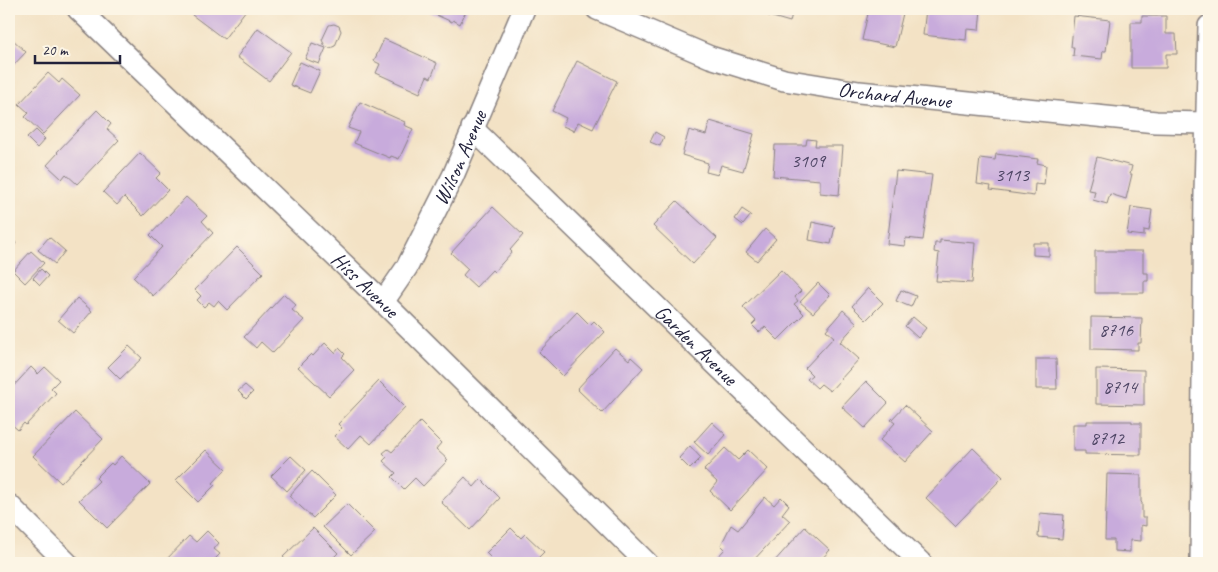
<svg xmlns="http://www.w3.org/2000/svg" width="1218" height="572" font-family="Caveat,sans-serif">
<rect width="100%" height="100%" fill="#fcf5e5"/>
<filter id="ink" filterUnits="userSpaceOnUse"><feTurbulence type="fractalNoise" baseFrequency=".02" numOctaves="2"/><feDisplacementMap in="SourceGraphic" scale="10" xChannelSelector="R" yChannelSelector="G"/><feConvolveMatrix kernelMatrix="1 2 1 2 8 2 1 2 1" color-interpolation-filters="sRGB"/></filter>
<filter id="wash" filterUnits="userSpaceOnUse"><feTurbulence type="fractalNoise" baseFrequency=".0096" numOctaves="4" result="noise"/><feDisplacementMap in="SourceGraphic" scale="20" xChannelSelector="R" yChannelSelector="G"/><feGaussianBlur stdDeviation="1.12" result="paint"/><feColorMatrix in="noise" values="0 0 0 0 0 0 0 0 0 0 0 0 0 0 0 0 0 1.4 0 .05"/><feComposite in="paint" operator="in"/></filter>
<g filter="url(#wash)">
<rect width="100%" height="100%" fill="#f3e2c5"/>
<g id="blocks">
<g fill="#c8abdc">
<path d="M196,9H244L246,10L224,39L192,15Z"/>
<path d="M423,9H467L460,24L453,20L452,22Z"/>
<path d="M745,9H793L790,22Z"/>
<path d="M869,9H904L895,47L862,40Z"/>
<path d="M926,9H981L979,30L967,29L966,40L923,35Z"/>
<path d="M1074,16L1110,20L1106,51H1103L1102,59L1073,56L1074,47H1071Z"/>
<path d="M1142,16H1166V34H1176L1177,54H1166V68H1131V22H1142Z"/>
<path d="M334,24L339,26L341,31L335,46L330,48L325,46L322,40L329,25Z"/>
<path d="M258,28L291,52L269,81L237,57Z"/>
<path d="M9,36L26,52L9,70Z"/>
<path d="M384,39L437,63L431,78L427,76L420,93L376,73L380,64L374,61Z"/>
<path d="M312,43L326,48L319,64L305,59Z"/>
<path d="M577,61L617,81L593,129L578,122L574,131L563,126L566,118L552,111Z"/>
<path d="M300,62L320,71L310,93L290,85Z"/>
<path d="M48,73L59,83L62,79L80,95L43,134L25,117L29,113L19,104Z"/>
<path d="M360,102L405,122L404,125L413,129L399,159L391,156L390,158L354,143L359,132L348,128Z"/>
<path d="M97,110L111,124L107,129L119,140L77,184L66,174L62,179L47,165L58,153L57,152Z"/>
<path d="M710,121L754,134L743,171L721,165L718,175L706,172L708,163L682,155L689,130L706,135Z"/>
<path d="M36,130L45,139L37,148L27,138Z"/>
<path d="M655,132L664,137L660,146L650,142Z"/>
<path d="M807,139L816,140L815,146H843L839,195L820,193V180L773,176L775,145H806Z"/>
<path d="M140,153L161,173L156,178L168,190L143,216L124,197L117,205L103,192Z"/>
<path d="M996,154L1038,159L1037,163L1046,165L1044,185L1035,184L1034,196L990,190L991,186L977,184L980,158L995,160Z"/>
<path d="M1097,157L1132,166L1130,174H1132L1126,199L1110,194L1107,204L1093,200L1095,191L1088,190Z"/>
<path d="M896,171L932,175L923,240L906,238L905,246L887,244Z"/>
<path d="M186,197L207,216L202,221L213,233L153,296L133,277L162,247L150,235Z"/>
<path d="M677,201L717,238L693,264L653,226Z"/>
<path d="M493,207L523,235L510,250L512,252L494,272L492,270L476,287L463,275L468,269L451,253Z"/>
<path d="M1131,207L1152,210L1149,231L1144,230V236L1127,234Z"/>
<path d="M742,209L751,215L743,225L735,219Z"/>
<path d="M812,222L835,227L831,244L809,240Z"/>
<path d="M765,229L776,239L757,261L746,252Z"/>
<path d="M9,237L16,243L9,253Z"/>
<path d="M49,237L65,251L55,264L38,250Z"/>
<path d="M940,240L975,243L972,283L936,281L939,253L934,252L935,243H940Z"/>
<path d="M1033,243H1049V256L1033,255Z"/>
<path d="M237,247L263,273L227,310L218,301L214,306L209,302L204,307L197,300L201,296L195,290Z"/>
<path d="M31,251L44,263L25,283L13,271Z"/>
<path d="M1095,251H1143V273H1148V281H1144V293H1095Z"/>
<path d="M41,269L48,276L40,285L33,278Z"/>
<path d="M781,270L801,291L795,297L798,301L794,304L804,314L778,340L765,327L759,332L752,325L756,321L743,307Z"/>
<path d="M818,283L830,295L813,313L800,302Z"/>
<path d="M868,288L883,303L866,320L852,306Z"/>
<path d="M901,290L916,296L911,307L896,301Z"/>
<path d="M284,294L296,305L292,310L304,320L273,353L261,342L256,348L244,337Z"/>
<path d="M77,298L92,311L73,333L58,320Z"/>
<path d="M843,310L857,323L840,342L859,359L830,391L821,384L817,388L807,379L812,375L805,368L834,337L826,330Z"/>
<path d="M577,312L590,325L594,321L605,332L563,376L539,352Z"/>
<path d="M913,317L926,328L918,338L905,326Z"/>
<path d="M1091,317L1142,318L1141,343H1138V350L1091,349Z"/>
<path d="M325,343L335,353L339,348L345,354L342,357L354,370L329,396L298,367L311,354L313,356Z"/>
<path d="M129,346L142,358L120,379L108,367Z"/>
<path d="M615,348L629,360L631,357L643,368L602,413L577,389Z"/>
<path d="M1036,359H1056L1057,389H1036Z"/>
<path d="M31,367L38,374L45,367L59,380L51,388L56,393L26,425L24,423L18,430L9,422V391Z"/>
<path d="M1096,369L1144,370V405L1096,404Z"/>
<path d="M379,381L405,407L371,444L361,435L348,449L334,436L342,428L338,424Z"/>
<path d="M866,381L888,403L865,428L842,407Z"/>
<path d="M245,385L253,392L246,399L238,391Z"/>
<path d="M905,405L933,431L905,462L880,440L895,423L891,420Z"/>
<path d="M75,412L103,439L61,483L33,456Z"/>
<path d="M1087,421H1132V423H1141V455L1085,454V451H1073V424H1087Z"/>
<path d="M420,422L441,443L436,449L448,460L423,486L415,478L404,489L392,477L396,473L383,461L387,457L383,453L388,449L392,452Z"/>
<path d="M712,422L726,435L708,455L694,442Z"/>
<path d="M690,446L701,458L690,469L679,458Z"/>
<path d="M725,448L738,460L748,450L768,469L730,510L710,491L717,482L704,470Z"/>
<path d="M973,448L1003,477L955,526L926,498Z"/>
<path d="M206,450L226,469L213,483L215,485L198,502L176,480Z"/>
<path d="M121,456L150,484L107,528L79,500L99,481L96,478L111,463L113,465Z"/>
<path d="M291,456L306,470L287,491L271,476Z"/>
<path d="M312,471L336,495L313,518L289,496Z"/>
<path d="M1107,474L1141,475V502L1142,503V518H1146V526L1141,525V541L1130,540V552L1114,551V540H1105Z"/>
<path d="M465,477L474,487L481,479L500,498L470,530L441,502Z"/>
<path d="M765,497L774,505L781,497L789,505L782,514L790,521L751,563H712L725,549L721,545L731,525L738,530Z"/>
<path d="M347,504L375,532L351,555L323,527Z"/>
<path d="M1040,513L1064,515L1062,539L1038,537Z"/>
<path d="M805,527L830,550L818,563H773Z"/>
<path d="M313,528L338,553L328,563H289L283,557Z"/>
<path d="M511,528L521,538L525,534L544,552L533,563H486L491,558L486,553Z"/>
<path d="M207,531L219,543L214,549L220,554L211,563H163L189,536L196,542Z"/>
</g>
</g>
</g>
<g filter="url(#ink)">
<use href="#blocks" fill-opacity="0" stroke="#8a8280" stroke-width="1"/>
<g fill="none" stroke-linecap="round" stroke-linejoin="round">
<g stroke="#8a8280" stroke-width="24">
<g id="minor">
<path id="s1" d="M78,9L383,302L647,563"/>
<path id="s2" d="M597,9L710,57L784,80L859,92L1156,122L1207,123"/>
<path id="s3" d="M472,128L921,563"/>
<path id="s4" d="M383,302L407,267L453,176L524,9"/>
<path d="M9,505L67,563"/>
<path d="M1201,563L1205,193L1209,26"/>
</g>
</g>
<use href="#minor" stroke="#fff" stroke-width="21"/>
</g>
</g>
<g text-anchor="middle" dominant-baseline="central" stroke-width="4" stroke-linejoin="round" paint-order="stroke">
<g font-size="19" fill="#4c4463">
<text x="808" y="161">3109</text>
<text x="1012" y="175">3113</text>
<text x="1116" y="330">8716</text>
<text x="1120" y="387">8714</text>
<text x="1107" y="438">8712</text>
</g>
<g font-size="21" fill="#22223b" stroke="#fcf5e5">
<text stroke="none"><textPath href="#s2" startOffset="312">Orchard Avenue</textPath></text>
<text stroke="none"><textPath href="#s4" startOffset="164">Wilson Avenue</textPath></text>
<text stroke="none"><textPath href="#s1" startOffset="398">Hiss Avenue</textPath></text>
<text stroke="none"><textPath href="#s3" startOffset="312">Garden Avenue</textPath></text>
</g>
</g>
<rect width="1218" height="572" fill="none" stroke="#fcf5e5" stroke-width="30"/>
<path d="M35 55v8h85v-8" fill="none" stroke="#22223b" stroke-width="2.5"/>
<text x="42" y="55" font-size="15" fill="#22223b" stroke="#fcf5e5" stroke-width="4" paint-order="stroke">20 m</text>
</svg>
